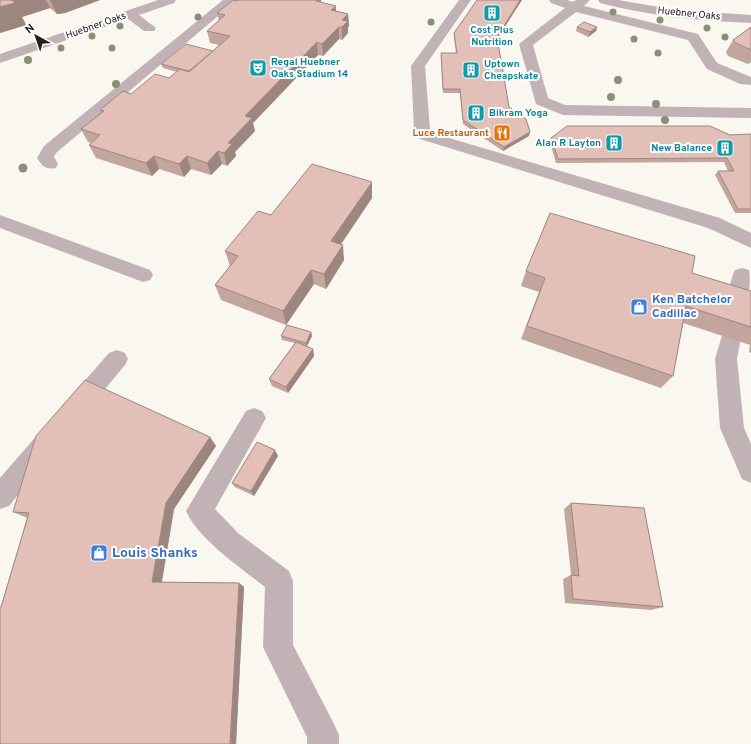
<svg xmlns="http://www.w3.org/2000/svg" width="751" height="744" font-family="Overpass,sans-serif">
<rect width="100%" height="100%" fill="#f9f7ef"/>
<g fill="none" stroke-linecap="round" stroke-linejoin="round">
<g fill="#c1b2b5" fill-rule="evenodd">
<path d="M158,0H176L174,3L139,15L156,28L154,31H144L128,19L0,63V54Z"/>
<path d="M223,0H237L56,153L54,157L58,164L56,168C46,170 42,166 37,158L44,146Z"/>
<path d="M459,0H471L425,66L430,130L432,133L720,218L751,233V248L708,228L420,139L414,130L411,66Z"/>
<path d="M549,0H567L573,2L576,0H590L584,6L698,34L717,63L751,77V85L740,84L707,69L688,40L576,12L533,45L548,98L565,105L751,108V118L563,115L536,104L519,44L565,8L551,3Z"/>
<path d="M598,0H618L677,10L751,15V23C700,21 650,16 600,3Z"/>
<path d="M0,215L150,270L153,275L150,280L143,282L0,228Z"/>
<path d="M742,268L749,270C751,280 749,301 744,311L737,313L730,311C725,301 730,280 735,270Z"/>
<path d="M730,329L737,332L741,338L737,359L744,428L751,444V483L742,479L720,428L715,359L723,332Z"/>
<path d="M117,350L125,353L128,359L125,365L84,414L76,417L68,414L65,407L68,400L109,353Z"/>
<path d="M254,408L262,411L266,418L215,509L238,533L289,571L293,581V645L334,724L339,735V744H307V737L263,647L265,587C241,568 198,539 186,511L246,411Z"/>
<path d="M47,430L55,433L59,441L55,449L9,506L0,509V478L39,433Z"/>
</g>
</g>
<g fill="#899073">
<circle cx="613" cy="12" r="3.5"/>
<circle cx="198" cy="17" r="3.5"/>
<circle cx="660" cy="20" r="3.5"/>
<circle cx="431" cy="22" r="3.5"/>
<circle cx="120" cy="26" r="3.5"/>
<circle cx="707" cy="28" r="3.5"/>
<circle cx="92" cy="36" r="3.5"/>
<circle cx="725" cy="37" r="3.5"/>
<circle cx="634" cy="39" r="3.5"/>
<circle cx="61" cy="48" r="3.5"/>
<circle cx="112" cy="48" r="3.5"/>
<circle cx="658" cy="53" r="3.5"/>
<circle cx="28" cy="60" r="4"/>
<circle cx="618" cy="80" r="4"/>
<circle cx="116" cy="84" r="4"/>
<circle cx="611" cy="97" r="4"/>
<circle cx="656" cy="104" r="4"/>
<circle cx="665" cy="120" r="4"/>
<circle cx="23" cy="168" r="4.5"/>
</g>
<g fill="#c2a59d">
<path d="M0,0H100L65,13L57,14L50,8L22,17L26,25L0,33Z"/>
<path d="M237,1L321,2L336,11L348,14L349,26L348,27V33L342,40L339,39L323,56L318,55L253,123L255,131L235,152L236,156L227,166L222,164L211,175L191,169L184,177L159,169L152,176L96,158L89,145L91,143L88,142L81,129L102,113L100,110L131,94L169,78L177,72L163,68L161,64L213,51L219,45L210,43L207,31L219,21L217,13Z"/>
<path d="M577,27H597L596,31L588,37L576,31Z"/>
<path d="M751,27V62L748,64L728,56L726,52L733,40Z"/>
<path d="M454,33L497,39L509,107L529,136L503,151L463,124L460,93H443L441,57V53H456L454,37Z"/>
<path d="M751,134V213H735L715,175L718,171H728L724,162L556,163L550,142L551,138L730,135Z"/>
<path d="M372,198L341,244L344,260L326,289L314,284L286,325L221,300L215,285L230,266L225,251L271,215Z"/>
<path d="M526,271L692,273L751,291V353L749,352L750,345L683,323L673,376L661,388L521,339L539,292L521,286Z"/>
<path d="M311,332L312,336L307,346L313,349L314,356L288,393L272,386L269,379L295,343L282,340L281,336Z"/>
<path d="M210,437L216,446L174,509L162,582L239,583L244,587L236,744H0L1,607L27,518L13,512Z"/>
<path d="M278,456L254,496L235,487L232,483Z"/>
<path d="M571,503L663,607L651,610L565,603L563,579L571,575L564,509Z"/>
</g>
<g fill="#9e8680">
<path d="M10,0H46L50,8L22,17L26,25L0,33V7Z"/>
<path d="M50,0H100L65,13L57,14Z"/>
<path d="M317,0H321L322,9L316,1Z"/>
<path d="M520,0H522L496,41L497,37Z"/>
<path d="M336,6V18L331,10Z"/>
<path d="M348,14L349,26L348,27V33L342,40V20Z"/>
<path d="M339,27V39L323,56L322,44Z"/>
<path d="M597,27L596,31L588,37L590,32Z"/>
<path d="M317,42L318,55L253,123L255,131L235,152L236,156L227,166L224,153L228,143L245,116Z"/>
<path d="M530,132L529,136L503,151L504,147Z"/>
<path d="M218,151L222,164L211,175L207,163Z"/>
<path d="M154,156L159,169L152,176L146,163Z"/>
<path d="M187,156L191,169L184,177L179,164Z"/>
<path d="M372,182V198L333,256L331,241Z"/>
<path d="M343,245L344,260L326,289L324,274Z"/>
<path d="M311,270L314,284L286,325L283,311Z"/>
<path d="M311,332L312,336L307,346L306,343Z"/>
<path d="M313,349L314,356L288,393L286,387Z"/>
<path d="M210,437L216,446L174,509L161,586L152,582L166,503Z"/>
<path d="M275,450L278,456L254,496L251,491Z"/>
<path d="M239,583L244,587L236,744H230Z"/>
</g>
<g fill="#e2c0b7" stroke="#9e8680">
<path d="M0,0H12L15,3L0,7Z"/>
<path d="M233,0L237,1L238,0H317L316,1L336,6L331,10L348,14L342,20L348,21L342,27H339L322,44L317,42L245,116L252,118L228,143L232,144L224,153L218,151L207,163L187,156L179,164L154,156L146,163L89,145L100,135L81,129L104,111L100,110L123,91L131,94L155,74L169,78L180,69L189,72L230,36L207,31L225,15L217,13Z"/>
<path d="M477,0H520L497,37L509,107L526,119L530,132L504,147L463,120L460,89H443L441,53H457L454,33Z"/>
<path d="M584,22L597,27L590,32L577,27Z"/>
<path d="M751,27V50L736,43L733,40Z"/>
<path d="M186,44L213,51L189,71L161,64Z"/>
<path d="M567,126H710L730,135L751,134V209H738L718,171H734L727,158L558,159L551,138Z"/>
<path d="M312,164L372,182L331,241L343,245L324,274L311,270L283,311L215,285L238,256L225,251L258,211L271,215Z"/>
<path d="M550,213L695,256L692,273L751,291V327L686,306L673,376L527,326L545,278L526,271Z"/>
<path d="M287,325L311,332L306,343L281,336Z"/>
<path d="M296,342L313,349L286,387L269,379Z"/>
<path d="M85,380L210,437L166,503L152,582L239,583L230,744H0V607H1L29,513L13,512L36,436Z"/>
<path d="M257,442L275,450L251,491L232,483Z"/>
<path d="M571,503L644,508L663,607L573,599L571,575L579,576Z"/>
</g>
<defs>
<g id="building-square" transform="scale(0.9)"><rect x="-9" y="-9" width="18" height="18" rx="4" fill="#0f9aa8" stroke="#fff"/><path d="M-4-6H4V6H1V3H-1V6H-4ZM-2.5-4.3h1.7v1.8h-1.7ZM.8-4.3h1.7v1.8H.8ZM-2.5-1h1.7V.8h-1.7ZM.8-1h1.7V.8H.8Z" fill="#fff"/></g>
<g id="theatre-square" transform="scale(0.9)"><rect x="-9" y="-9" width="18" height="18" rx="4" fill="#0f9aa8" stroke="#fff"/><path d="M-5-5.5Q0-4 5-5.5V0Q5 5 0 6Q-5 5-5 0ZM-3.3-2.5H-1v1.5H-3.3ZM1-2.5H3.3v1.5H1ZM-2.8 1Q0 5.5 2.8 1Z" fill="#fff"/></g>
<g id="restaurant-square" transform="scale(0.9)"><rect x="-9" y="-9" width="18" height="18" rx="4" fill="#e8710a" stroke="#fff"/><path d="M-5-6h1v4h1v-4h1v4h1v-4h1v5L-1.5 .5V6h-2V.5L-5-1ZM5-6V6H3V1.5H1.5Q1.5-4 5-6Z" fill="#fff"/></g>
<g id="shop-square" transform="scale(0.9)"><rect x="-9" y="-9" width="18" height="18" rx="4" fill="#3f7fe0" stroke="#fff"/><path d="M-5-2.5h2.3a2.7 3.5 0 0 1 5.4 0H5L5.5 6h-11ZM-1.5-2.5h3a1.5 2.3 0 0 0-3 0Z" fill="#fff"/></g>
</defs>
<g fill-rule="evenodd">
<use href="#building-square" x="492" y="13"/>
<use href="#theatre-square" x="258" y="68"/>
<use href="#building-square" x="471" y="70"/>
<use href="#building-square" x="476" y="113"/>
<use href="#restaurant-square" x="502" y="133"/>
<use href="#building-square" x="614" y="143"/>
<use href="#building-square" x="725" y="148"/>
<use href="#shop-square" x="639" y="307"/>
<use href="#shop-square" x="99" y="553"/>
</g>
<g text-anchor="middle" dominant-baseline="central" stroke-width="4" stroke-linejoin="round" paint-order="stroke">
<g font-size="10" fill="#21201d" stroke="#fff">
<text transform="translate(689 14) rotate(6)">Huebner Oaks</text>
<text transform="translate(96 26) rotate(-19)">Huebner Oaks</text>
</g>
<g font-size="10" font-weight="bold" fill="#0d838f" stroke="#fff" text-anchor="start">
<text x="492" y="30" text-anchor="middle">Cost Plus<tspan x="492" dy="12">Nutrition</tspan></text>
<text x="271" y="62">Regal Huebner<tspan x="271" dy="12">Oaks Stadium 14</tspan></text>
<text x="484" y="64">Uptown<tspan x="484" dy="12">Cheapskate</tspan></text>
<text x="489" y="113">Bikram Yoga</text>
<text x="601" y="143" text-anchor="end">Alan R Layton</text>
<text x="712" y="148" text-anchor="end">New Balance</text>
</g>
<g font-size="10" font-weight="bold" fill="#c56008" stroke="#fff" text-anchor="end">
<text x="489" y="133">Luce Restaurant</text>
</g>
<g font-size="12" font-weight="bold" fill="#366cbe" stroke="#fff" text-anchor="start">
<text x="652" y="300">Ken Batchelor<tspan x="652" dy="14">Cadillac</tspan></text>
</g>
<g font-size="14" font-weight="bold" fill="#366cbe" stroke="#fff" text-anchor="start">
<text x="112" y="553">Louis Shanks</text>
</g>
</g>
<g transform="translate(36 36) rotate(320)" stroke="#ffffff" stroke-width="3" paint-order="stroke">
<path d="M0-3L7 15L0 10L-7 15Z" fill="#21201d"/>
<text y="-6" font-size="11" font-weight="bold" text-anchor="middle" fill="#21201d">N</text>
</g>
</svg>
